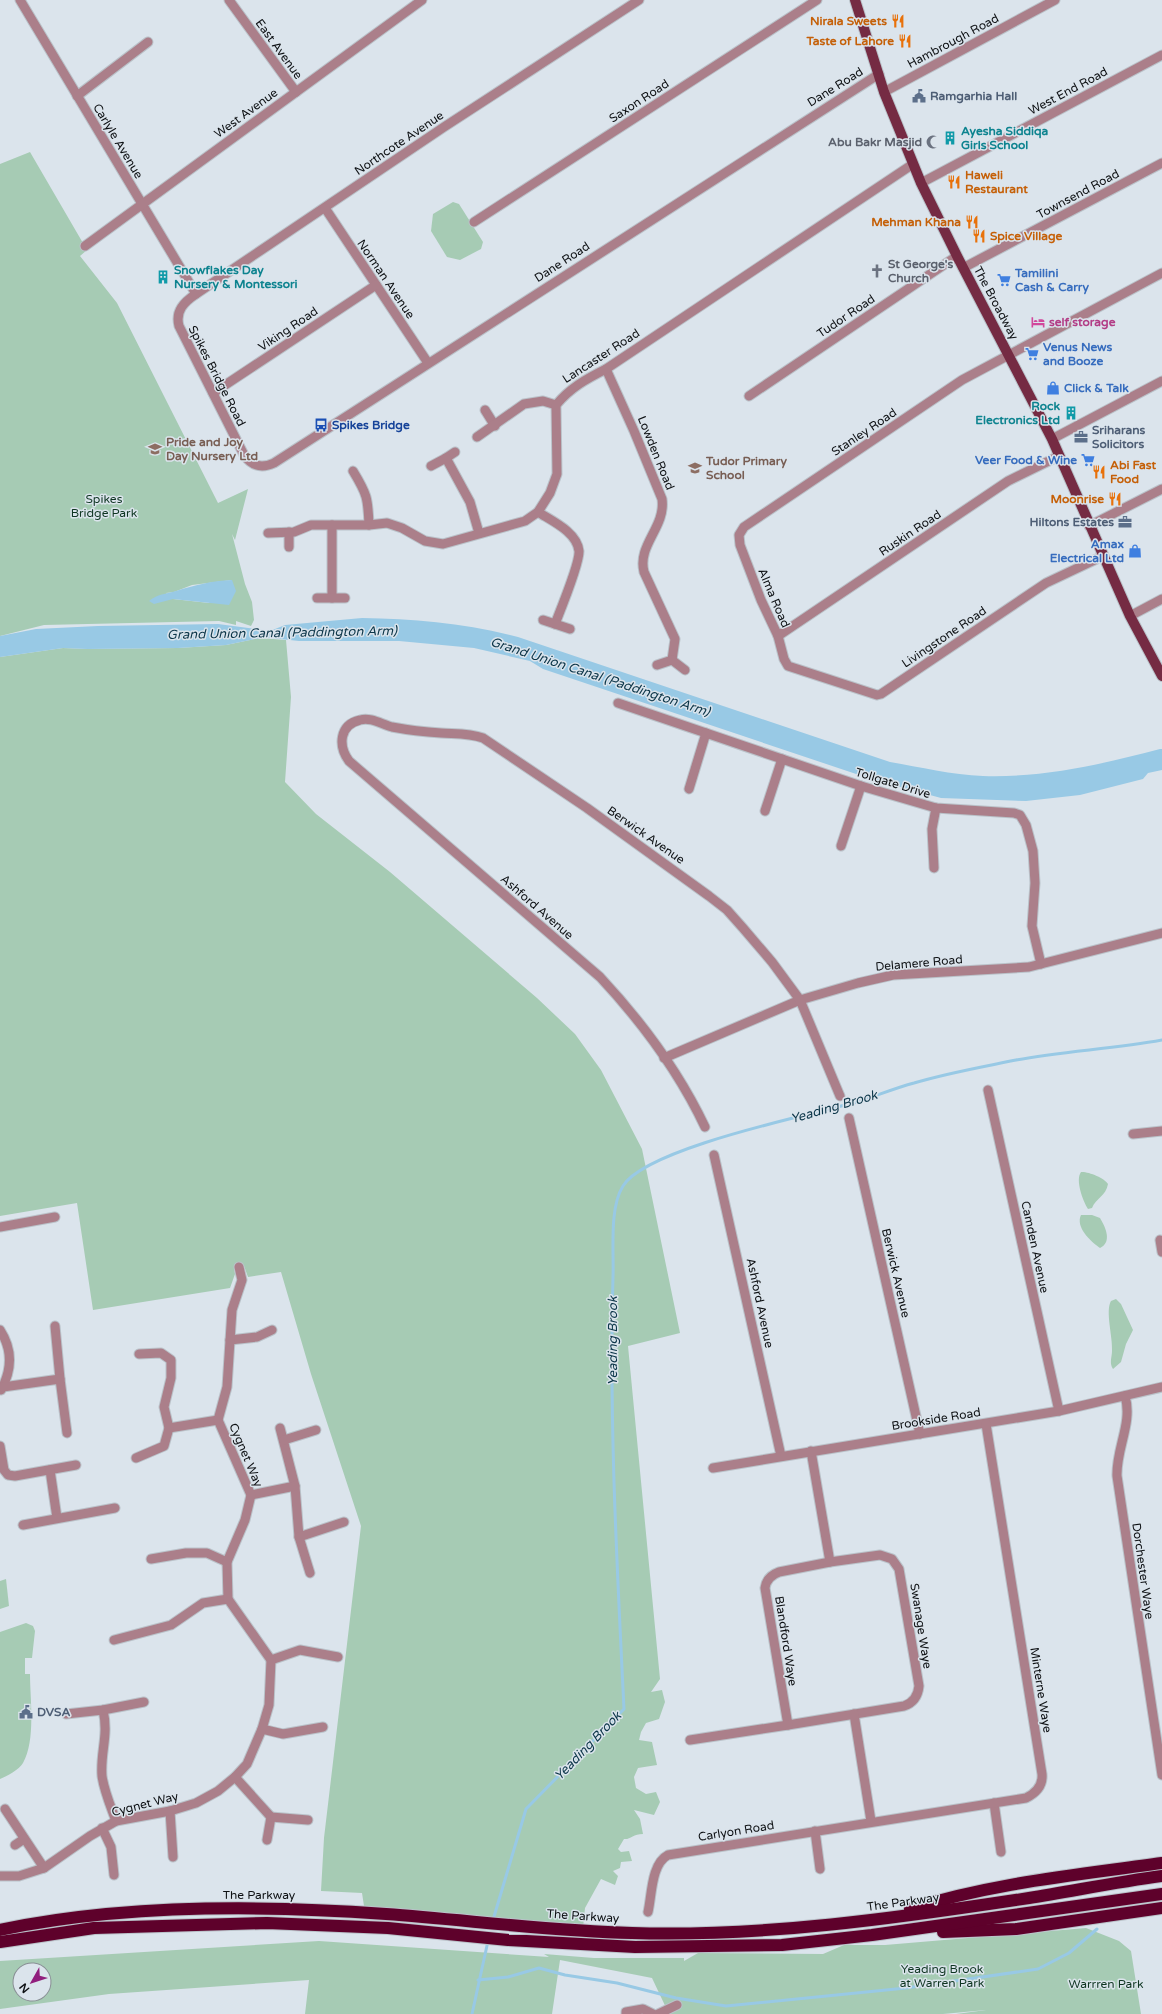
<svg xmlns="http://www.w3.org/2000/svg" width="1162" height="2014" font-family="'Varela Round',sans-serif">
<rect width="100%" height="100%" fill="#dbe4ec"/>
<g fill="#a6cbb4" fill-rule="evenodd">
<path d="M30,152L87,250L80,256L117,303L218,503L248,489L235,540L232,534L245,584L252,602L254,620L251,626L236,621V625L219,621L44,625L0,636V164ZM232,580L209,603L173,599L166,593L174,592L192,585Z"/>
<path d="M453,202L459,204L483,242L481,249L460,260L447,257L431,231L433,214Z"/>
<path d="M260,638L286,640L291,697L285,782L316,814L390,872L537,998L575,1034L601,1070L642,1149L680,1333L628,1346L660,1679L651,1692L662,1690L665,1702L659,1719L646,1723L641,1732L639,1740L652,1742L657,1765L638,1768L634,1777L636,1788L646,1794L656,1792L660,1802L654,1815L634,1810L640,1819L643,1834C633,1834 630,1840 624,1839L618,1849L621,1852L629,1851L632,1861L621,1862L620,1868L613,1871L618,1876L615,1885L601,1879L585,1908L583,1928L364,1906L362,1893L321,1891L324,1838L361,1526L311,1374L281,1272L248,1277L244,1266L234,1268L235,1274L230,1288L93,1310L77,1203L0,1216V657L63,648L87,649L178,648L226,645Z"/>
<path d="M1081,1172C1087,1171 1105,1178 1108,1184C1106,1196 1096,1198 1092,1208L1088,1209C1083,1201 1075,1180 1081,1172Z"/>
<path d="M1081,1215H1092L1100,1218C1106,1228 1112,1242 1100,1248C1091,1242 1075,1227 1081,1215Z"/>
<path d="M1116,1299L1121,1304L1133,1330L1126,1344L1121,1362L1113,1369C1109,1363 1112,1357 1112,1351C1113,1337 1105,1311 1111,1301Z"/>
<path d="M6,1579L9,1606L0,1609V1581Z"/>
<path d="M26,1623L33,1626L35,1631L32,1658H25V1674H30C30,1700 36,1740 23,1763C19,1770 7,1776 0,1779V1632Z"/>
<path d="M1086,1928L1119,1941L1131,1951L1141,2014H956L986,2010L943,2014H669L652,1978L560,1960L552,2014H305L309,1980L109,1994L0,2009V1961L319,1941L549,1957L544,1954L594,1958H684V1961L698,1953L823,1954L844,1945H885ZM20,1970H44V1994H20Z"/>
</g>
<g fill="#98c9e5">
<path d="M232,580L236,591L229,605L173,599L154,604L149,601C157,594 166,594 176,591C195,585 211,581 232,580Z"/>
<path d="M362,618C415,619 466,623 518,637L890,762C920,767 952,775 983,776C1043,778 1103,764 1160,749H1162V770L1148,773L1143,779L1080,795L1026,801L941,798L871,779L543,669L530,661L474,648L399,641H299L271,638H260L226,645L178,648L87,649L63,648L0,657V636L36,629L98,626L218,624L270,631L285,625Z"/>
</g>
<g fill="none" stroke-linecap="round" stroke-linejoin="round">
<g stroke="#98c9e5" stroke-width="3">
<path d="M493,1920L526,1809L624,1709C617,1566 609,1421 613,1277C614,1251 609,1208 623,1186C646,1148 810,1115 857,1102C876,1096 895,1088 914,1083C947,1073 982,1067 1016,1060C1064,1051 1113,1049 1162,1040"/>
<path d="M478,1980L508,1977L539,1968L565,1975L617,1983L676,1998L726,2006L906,1988L1038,1969L1069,1953L1097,1929"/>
<path d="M472,2014L488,1941"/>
</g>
<g stroke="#bac2c9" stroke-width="11">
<g id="minor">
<path d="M20,0L196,294"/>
<path d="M229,0L296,92"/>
<path d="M639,0L444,127L196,294C184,302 175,311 179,326L244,455C252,466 261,469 274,463L879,74"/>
<path d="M884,92L1055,0"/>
<path d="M77,96L148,42"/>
<path d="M921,183L1162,55"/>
<path d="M325,208L428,363"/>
<path d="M474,222L817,0"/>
<path d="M85,246L422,0"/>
<path d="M963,268L1162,163"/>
<path d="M606,369L634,431L662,499C666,527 637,545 644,572L675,639L672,660L657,665"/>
<path d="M213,393L376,285"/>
<path d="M749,396L957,256"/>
<path d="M485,410L495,426"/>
<path d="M477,437L524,404L543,401L556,405"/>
<path d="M1052,439L1162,381"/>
<path d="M446,458L455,452"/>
<path d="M431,466L446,458L470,502L479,533"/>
<path d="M353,471C367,494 368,498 369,525"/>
<path d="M538,512C552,521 577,532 579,551C580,563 560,611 555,624"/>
<path d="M332,525V598"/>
<path d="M1089,526L1162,489"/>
<path d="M268,533L294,532L311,525H369L387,523L402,528L425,541L443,544L525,521L538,512L550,493L557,474L556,405C570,388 586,379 606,369L913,164"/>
<path d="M289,547V532"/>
<path d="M1103,556L1046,583L881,694L877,695L788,666L784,659L778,636L761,600L740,545L739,535L744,527L962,380L1162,273"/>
<path d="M317,598H345"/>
<path d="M1130,616L1162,599"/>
<path d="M543,620L570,629"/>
<path d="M778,636L1008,481L1059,456"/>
<path d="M672,660L685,670"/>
<path d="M618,703L861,786L936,808L1014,813L1020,815L1026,825L1033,851L1035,883L1032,926L1041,964"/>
<path d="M689,789L706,733"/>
<path d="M765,811L782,759"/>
<path d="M841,846L861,786"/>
<path d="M934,868L932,829L936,808"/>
<path d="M664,1058L800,1000L858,983L893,975L1029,967L1162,933"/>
<path d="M988,1090L1059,1411"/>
<path d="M849,1118L920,1434"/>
<path d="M705,1127C679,1072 641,1021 600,977L349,761C338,746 339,725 360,720C371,717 381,724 392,727C408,730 425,732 441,733C455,734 469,733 483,738L587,808L709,896L727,910L743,928L772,962L800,1000L840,1096"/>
<path d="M1133,1134L1162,1131"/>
<path d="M714,1155L781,1456"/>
<path d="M0,1227L55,1217"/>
<path d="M1160,1240L1162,1252"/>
<path d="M55,1326L60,1379"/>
<path d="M0,1330C13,1350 12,1370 1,1390"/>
<path d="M230,1340L257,1337L272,1330"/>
<path d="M3,1387L60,1379L67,1433"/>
<path d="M1125,1396C1133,1423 1116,1448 1117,1476L1162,1775"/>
<path d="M169,1428L218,1420"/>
<path d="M280,1428L295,1486L299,1537L310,1573"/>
<path d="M284,1440L316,1430"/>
<path d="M0,1446L4,1470L8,1475L15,1476L76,1465"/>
<path d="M811,1451L830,1562"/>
<path d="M136,1458L164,1446L169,1428L164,1407L171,1378V1360L161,1353L139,1354"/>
<path d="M713,1468L1059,1411L1162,1387"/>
<path d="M50,1470L57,1518"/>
<path d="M251,1495L295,1486"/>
<path d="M23,1525L115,1508"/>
<path d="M299,1537L344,1522"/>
<path d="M880,1555L892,1559L899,1569L919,1686C918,1696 913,1703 904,1706L788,1725L765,1588C766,1580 771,1575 779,1572L830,1562Z"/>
<path d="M151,1559L186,1553H207L227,1562"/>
<path d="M114,1640L171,1625L203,1603L228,1599"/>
<path d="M271,1660L300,1650L338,1657"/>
<path d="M103,1710C109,1736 100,1752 102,1776C104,1791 111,1807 116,1821"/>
<path d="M66,1714L103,1710L144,1702"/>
<path d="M854,1714L871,1821"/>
<path d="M262,1729L283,1734L323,1727"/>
<path d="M690,1740L788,1725"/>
<path d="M235,1777L271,1817L267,1840"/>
<path d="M994,1803L1001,1852"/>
<path d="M5,1809L44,1868"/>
<path d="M170,1811L173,1857"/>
<path d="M271,1817L308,1820"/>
<path d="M102,1828L111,1847L114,1875"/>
<path d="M815,1831L820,1869"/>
<path d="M15,1845L24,1839"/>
<path d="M0,1876H19L44,1868L90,1836L116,1821L170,1811L196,1803L218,1791L235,1777L247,1764L262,1729L269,1705L271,1660L228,1599L227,1562L245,1520L251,1495L218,1420L227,1387L232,1310L242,1280L239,1267"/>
<path d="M648,1912C652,1895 651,1864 668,1855L1026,1798C1036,1793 1043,1785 1042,1774L986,1424"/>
<path d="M626,2014V2012L643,2009L653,2014"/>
<path d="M658,2014L677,2005"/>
</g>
</g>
<g stroke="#bac2c9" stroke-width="12">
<path id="major" d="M855,0L884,92L921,183L957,256L1052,439L1130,616L1162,676"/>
</g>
<g stroke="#bac2c9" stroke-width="14">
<g id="highway">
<path d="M910,1909C991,1883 1078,1875 1162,1863"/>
<path d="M0,1930C123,1904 261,1905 386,1914C468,1920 549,1931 632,1933C765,1937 898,1918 1029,1898C1073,1891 1117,1882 1162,1876"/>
<path d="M943,1932L1016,1929L1162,1908"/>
<path d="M0,1942L94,1928L267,1923L388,1928L508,1940L635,1947L782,1945L872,1935L1162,1894"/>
</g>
</g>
<use href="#minor" stroke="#ab7f8a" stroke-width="9"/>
<use href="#major" stroke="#752b43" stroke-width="10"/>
<use href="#highway" stroke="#5e012b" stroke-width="12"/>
</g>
<defs>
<g id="restaurant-bare" transform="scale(1.08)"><path d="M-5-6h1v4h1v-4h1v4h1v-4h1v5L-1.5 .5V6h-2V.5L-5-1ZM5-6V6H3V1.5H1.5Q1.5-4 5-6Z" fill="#e8710a" stroke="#dbe4ec" stroke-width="2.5" paint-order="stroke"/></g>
<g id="civic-bare" transform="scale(1.08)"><path d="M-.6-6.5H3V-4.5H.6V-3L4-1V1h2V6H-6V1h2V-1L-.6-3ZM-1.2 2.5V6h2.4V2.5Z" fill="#5c6f8a" stroke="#dbe4ec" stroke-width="2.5" paint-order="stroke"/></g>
<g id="building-bare" transform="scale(1.08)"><path d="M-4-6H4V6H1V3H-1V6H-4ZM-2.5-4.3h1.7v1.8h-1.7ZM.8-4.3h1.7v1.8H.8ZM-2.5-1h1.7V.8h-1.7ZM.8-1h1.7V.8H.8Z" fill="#0f9aa8" stroke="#dbe4ec" stroke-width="2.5" paint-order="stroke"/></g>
<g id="mosque-bare" transform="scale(1.08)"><path d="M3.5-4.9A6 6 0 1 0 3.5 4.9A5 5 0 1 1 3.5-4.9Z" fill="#6b7280" stroke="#dbe4ec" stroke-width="2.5" paint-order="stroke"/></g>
<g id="church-bare" transform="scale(1.08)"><path d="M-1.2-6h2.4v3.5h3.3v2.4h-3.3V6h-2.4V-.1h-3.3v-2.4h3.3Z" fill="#6b7280" stroke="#dbe4ec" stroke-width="2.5" paint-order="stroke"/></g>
<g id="supermarket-bare" transform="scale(1.08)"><path d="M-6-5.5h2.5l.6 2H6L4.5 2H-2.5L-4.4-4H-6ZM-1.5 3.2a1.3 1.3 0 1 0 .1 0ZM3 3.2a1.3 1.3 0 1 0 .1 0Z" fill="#3f7fe0" stroke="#dbe4ec" stroke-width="2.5" paint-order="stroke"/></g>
<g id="hotel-bare" transform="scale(1.08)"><path d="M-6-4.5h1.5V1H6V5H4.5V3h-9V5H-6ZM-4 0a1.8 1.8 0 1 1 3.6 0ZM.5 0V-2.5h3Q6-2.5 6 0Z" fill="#d1479c" stroke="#dbe4ec" stroke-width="2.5" paint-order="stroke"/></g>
<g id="shop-bare" transform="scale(1.08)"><path d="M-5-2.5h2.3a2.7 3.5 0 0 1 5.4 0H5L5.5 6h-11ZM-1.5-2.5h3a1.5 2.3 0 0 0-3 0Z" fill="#3f7fe0" stroke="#dbe4ec" stroke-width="2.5" paint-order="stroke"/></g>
<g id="bus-bare" transform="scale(1.08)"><path d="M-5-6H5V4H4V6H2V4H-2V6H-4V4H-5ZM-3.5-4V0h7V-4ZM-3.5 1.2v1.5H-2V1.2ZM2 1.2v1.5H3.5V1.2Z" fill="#1a4fb4" stroke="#dbe4ec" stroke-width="2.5" paint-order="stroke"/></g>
<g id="office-bare" transform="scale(1.08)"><path d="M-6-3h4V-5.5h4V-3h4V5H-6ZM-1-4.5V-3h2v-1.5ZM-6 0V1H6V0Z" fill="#5c6f8a" stroke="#dbe4ec" stroke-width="2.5" paint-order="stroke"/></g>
<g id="school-bare" transform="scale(1.08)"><path d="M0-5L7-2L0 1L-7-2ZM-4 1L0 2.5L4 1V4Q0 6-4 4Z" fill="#8d6e63" stroke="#dbe4ec" stroke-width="2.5" paint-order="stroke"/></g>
</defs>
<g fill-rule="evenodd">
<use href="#restaurant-bare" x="898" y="21"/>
<use href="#restaurant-bare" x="905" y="41"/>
<use href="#civic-bare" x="919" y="96"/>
<use href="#building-bare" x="950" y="138"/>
<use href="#mosque-bare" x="933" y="142"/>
<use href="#restaurant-bare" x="954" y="182"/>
<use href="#restaurant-bare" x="972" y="222"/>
<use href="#restaurant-bare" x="979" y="236"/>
<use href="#church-bare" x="877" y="271"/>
<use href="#building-bare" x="163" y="277"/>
<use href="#supermarket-bare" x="1004" y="280"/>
<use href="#hotel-bare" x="1038" y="322"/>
<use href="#supermarket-bare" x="1032" y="354"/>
<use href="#shop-bare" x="1053" y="388"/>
<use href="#building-bare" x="1071" y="413"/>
<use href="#bus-bare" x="321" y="425"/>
<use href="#office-bare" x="1081" y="437"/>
<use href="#school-bare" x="155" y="449"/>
<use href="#supermarket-bare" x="1088" y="460"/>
<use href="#school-bare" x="695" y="468"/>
<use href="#restaurant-bare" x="1099" y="472"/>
<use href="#restaurant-bare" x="1115" y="499"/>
<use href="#office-bare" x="1125" y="522"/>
<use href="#shop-bare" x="1135" y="551"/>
<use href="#civic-bare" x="26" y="1712"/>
</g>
<g text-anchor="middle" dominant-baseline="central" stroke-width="3" stroke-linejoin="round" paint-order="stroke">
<g font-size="12" font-weight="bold" fill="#c56008" stroke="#dbe4ec" text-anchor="end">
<text x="887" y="21">Nirala Sweets</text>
<text x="894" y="41">Taste of Lahore</text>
<text x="965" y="175" text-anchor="start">Haweli<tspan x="965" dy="14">Restaurant</tspan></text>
<text x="961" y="222">Mehman Khana</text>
<text x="990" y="236" text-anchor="start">Spice Village</text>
<text x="1110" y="465" text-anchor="start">Abi Fast<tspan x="1110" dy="14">Food</tspan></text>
<text x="1104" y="499">Moonrise</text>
</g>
<g font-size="12" fill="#0d1013" stroke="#dbe4ec">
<text transform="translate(953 41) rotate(-28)">Hambrough Road</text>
<text transform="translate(279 49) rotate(54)">East Avenue</text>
<text transform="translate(835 87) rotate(-32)">Dane Road</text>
<text transform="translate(1068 91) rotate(-28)">West End Road</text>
<text transform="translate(639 101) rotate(-33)">Saxon Road</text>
<text transform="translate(246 113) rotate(-36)">West Avenue</text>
<text transform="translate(118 141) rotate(59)">Carlyle Avenue</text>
<text transform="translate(399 143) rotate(-34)">Northcote Avenue</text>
<text transform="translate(1078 194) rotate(-28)">Townsend Road</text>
<text transform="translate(562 262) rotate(-33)">Dane Road</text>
<text transform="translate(386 279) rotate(56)">Norman Avenue</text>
<text transform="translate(996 303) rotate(62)">The Broadway</text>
<text transform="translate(846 316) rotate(-34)">Tudor Road</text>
<text transform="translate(288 329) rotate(-34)">Viking Road</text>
<text transform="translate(601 356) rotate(-33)">Lancaster Road</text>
<text transform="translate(217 376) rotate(63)">Spikes Bridge Road</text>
<text transform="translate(864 432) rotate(-34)">Stanley Road</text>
<text transform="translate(656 453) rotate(68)">Lowden Road</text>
<text transform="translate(910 533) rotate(-34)">Ruskin Road</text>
<text transform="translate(774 598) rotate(67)">Alma Road</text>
<text transform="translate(944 637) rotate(-34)">Livingstone Road</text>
<text transform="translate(893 783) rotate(17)">Tollgate Drive</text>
<text transform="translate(646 835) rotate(35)">Berwick Avenue</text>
<text transform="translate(537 907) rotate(41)">Ashford Avenue</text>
<text transform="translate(919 963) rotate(-5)">Delamere Road</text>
<text transform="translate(1035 1247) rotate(78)">Camden Avenue</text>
<text transform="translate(896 1273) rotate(77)">Berwick Avenue</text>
<text transform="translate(760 1303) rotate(78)">Ashford Avenue</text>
<text transform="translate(936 1419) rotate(-9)">Brookside Road</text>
<text transform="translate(246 1455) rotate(67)">Cygnet Way</text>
<text transform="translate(1143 1571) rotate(82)">Dorchester Waye</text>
<text transform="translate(921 1626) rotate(81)">Swanage Waye</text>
<text transform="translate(786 1641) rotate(81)">Blandford Waye</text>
<text transform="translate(1041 1690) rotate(81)">Minterne Waye</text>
<text transform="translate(145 1804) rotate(-14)">Cygnet Way</text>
<text transform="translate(736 1831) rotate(-9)">Carlyon Road</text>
<text x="259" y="1895">The Parkway</text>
<text transform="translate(903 1902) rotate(-8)">The Parkway</text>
<text transform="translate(583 1916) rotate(4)">The Parkway</text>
</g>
<g font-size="12" font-weight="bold" fill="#4e5e75" stroke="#dbe4ec" text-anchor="start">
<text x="930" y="96">Ramgarhia Hall</text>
<text x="1092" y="430">Sriharans<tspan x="1092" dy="14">Solicitors</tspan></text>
<text x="1114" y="522" text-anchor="end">Hiltons Estates</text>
<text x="37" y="1712">DVSA</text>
</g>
<g font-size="12" font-weight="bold" fill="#0d838f" stroke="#dbe4ec" text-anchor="start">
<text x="961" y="131">Ayesha Siddiqa<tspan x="961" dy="14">Girls School</tspan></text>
<text x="174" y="270">Snowflakes Day<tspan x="174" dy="14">Nursery &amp; Montessori</tspan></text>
<text x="1060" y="406" text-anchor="end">Rock<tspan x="1060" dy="14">Electronics Ltd</tspan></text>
</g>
<g font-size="12" font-weight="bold" fill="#5b616d" stroke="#dbe4ec" text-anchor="end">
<text x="922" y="142">Abu Bakr Masjid</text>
<text x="888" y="264" text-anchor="start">St George's<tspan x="888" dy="14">Church</tspan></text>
</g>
<g font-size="12" font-weight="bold" fill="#366cbe" stroke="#dbe4ec" text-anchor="start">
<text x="1015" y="273">Tamilini<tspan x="1015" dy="14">Cash &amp; Carry</tspan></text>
<text x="1043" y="347">Venus News<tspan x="1043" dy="14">and Booze</tspan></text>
<text x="1064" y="388">Click &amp; Talk</text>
<text x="1077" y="460" text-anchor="end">Veer Food &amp; Wine</text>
<text x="1124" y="544" text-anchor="end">Amax<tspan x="1124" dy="14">Electrical Ltd</tspan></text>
</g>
<g font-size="12" font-weight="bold" fill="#b23c85" stroke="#dbe4ec" text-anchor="start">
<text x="1049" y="322">self storage</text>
</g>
<g font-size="12" font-weight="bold" fill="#164399" stroke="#dbe4ec" text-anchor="start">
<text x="332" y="425">Spikes Bridge</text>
</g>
<g font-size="12" font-weight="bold" fill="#785e54" stroke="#dbe4ec" text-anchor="start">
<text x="166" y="442">Pride and Joy<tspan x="166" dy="14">Day Nursery Ltd</tspan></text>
<text x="706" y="461">Tudor Primary<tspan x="706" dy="14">School</tspan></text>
</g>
<g font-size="12" fill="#0f3622" stroke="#dbe4ec">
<text x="104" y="499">Spikes<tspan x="104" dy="14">Bridge Park</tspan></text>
<text x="942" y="1969">Yeading Brook<tspan x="942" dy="14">at Warren Park</tspan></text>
<text x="1106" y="1984">Warrren Park</text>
</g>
<g font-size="13" font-style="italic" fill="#0c3649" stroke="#dbe4ec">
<text transform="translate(282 633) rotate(-1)">Grand Union Canal (Paddington Arm)</text>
<text transform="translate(600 677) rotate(18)">Grand Union Canal (Paddington Arm)</text>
<text transform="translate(834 1107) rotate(-16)">Yeading Brook</text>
<text transform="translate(613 1341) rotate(-90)">Yeading Brook</text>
<text transform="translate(588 1746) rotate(-46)">Yeading Brook</text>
</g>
</g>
<g transform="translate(32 1982) rotate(231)"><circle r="19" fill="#dbe4ec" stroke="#898f95"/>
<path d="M0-3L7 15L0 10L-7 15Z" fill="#911e7d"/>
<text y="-6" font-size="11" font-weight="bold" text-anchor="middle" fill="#0d1013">N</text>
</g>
</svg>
